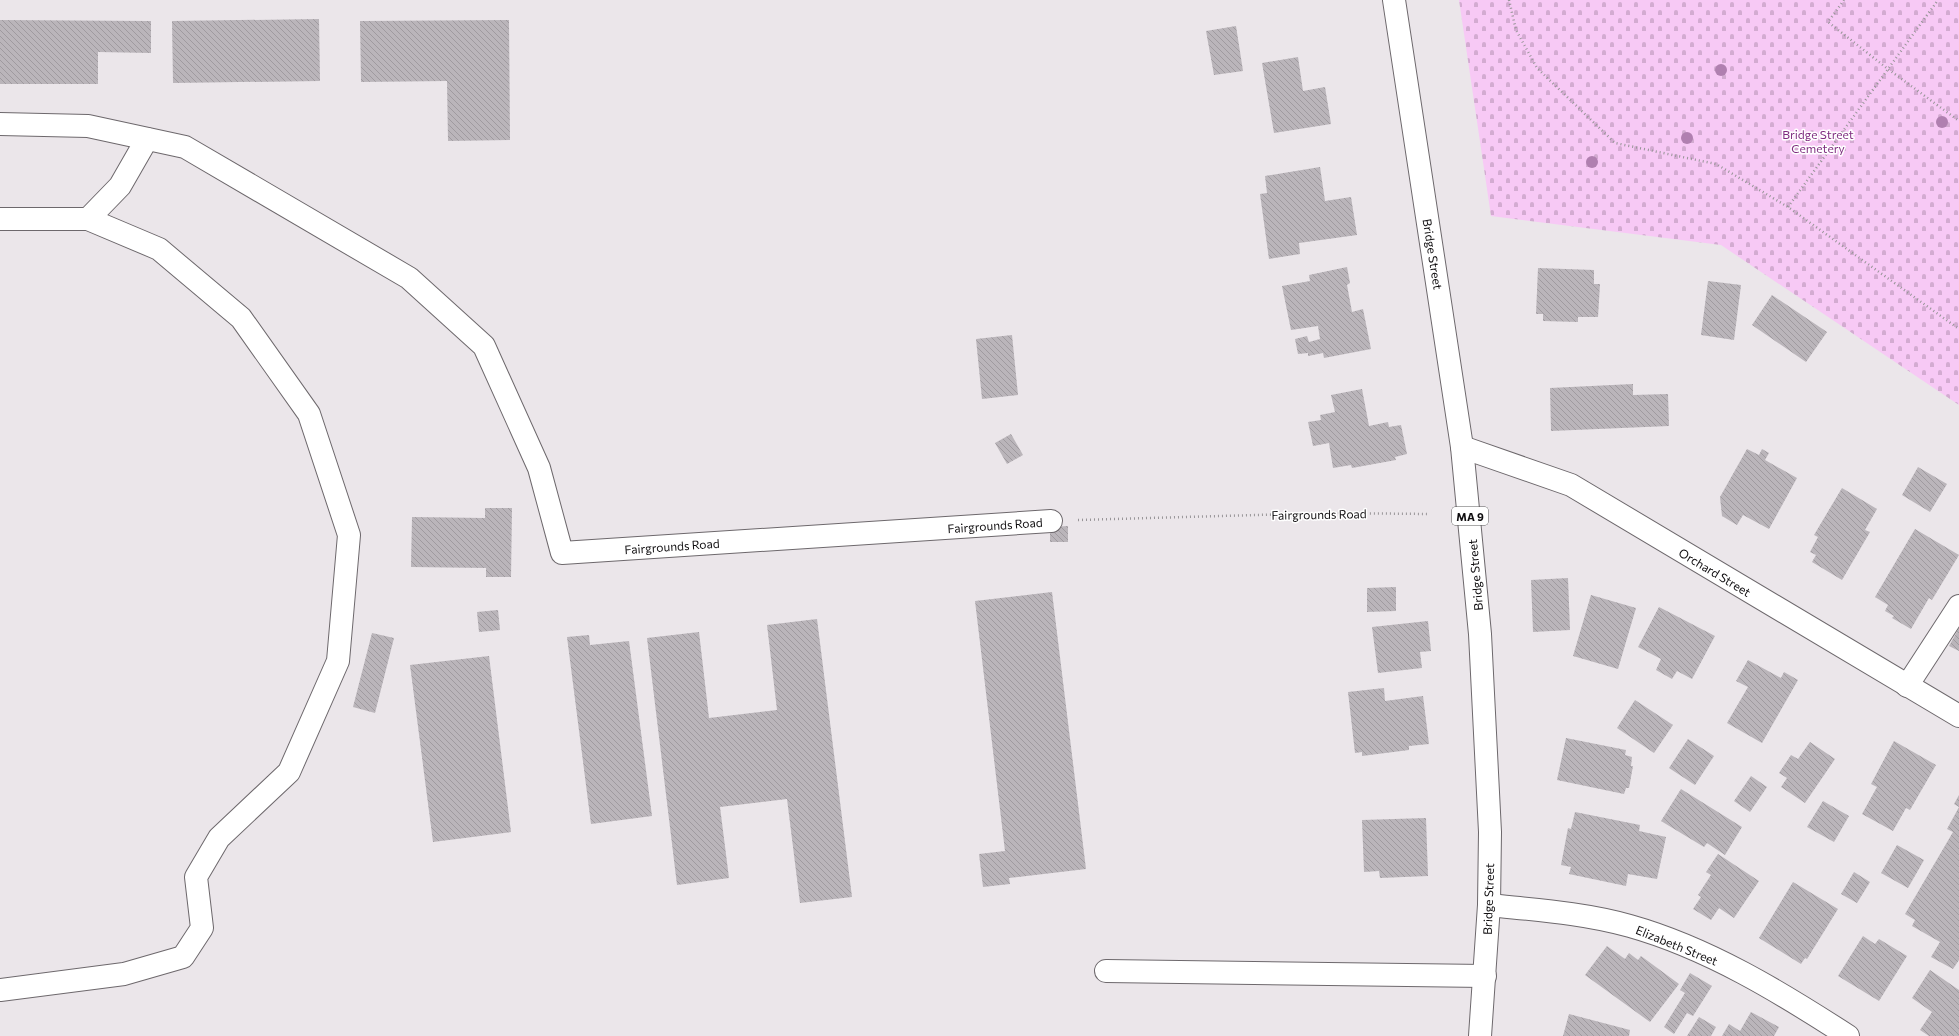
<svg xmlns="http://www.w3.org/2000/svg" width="1959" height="1036" font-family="Commissioner,sans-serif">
<defs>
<pattern id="cemetery-stones" width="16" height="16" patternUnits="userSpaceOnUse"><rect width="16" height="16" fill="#f7c9f5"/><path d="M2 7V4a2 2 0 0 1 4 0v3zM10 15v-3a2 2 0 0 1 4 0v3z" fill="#d3abd1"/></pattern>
<pattern id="building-back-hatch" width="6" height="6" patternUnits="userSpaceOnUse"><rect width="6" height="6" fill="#bab5ba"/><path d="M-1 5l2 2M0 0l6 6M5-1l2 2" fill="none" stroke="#9f9a9f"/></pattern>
</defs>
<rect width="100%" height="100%" fill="#ebe6ea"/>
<path fill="url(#cemetery-stones)" d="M1459,0H1959V405L1721,245L1491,216Z"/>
<g fill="url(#building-back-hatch)">
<path d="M319,19L320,81L173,83L172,21Z"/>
<path d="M0,20L151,21V53L98,52V84H0Z"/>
<path d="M509,20L510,140L448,141L447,81L361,82L360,21Z"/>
<path d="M1236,26L1243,71L1214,75L1206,31Z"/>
<path d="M1298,57L1303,91L1325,87L1331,124L1274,133L1262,63Z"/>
<path d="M1320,167L1325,201L1351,197L1357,235L1299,243L1300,254L1269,259L1260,194L1267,193L1265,176Z"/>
<path d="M1347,267L1350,283L1347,285L1352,312L1363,309L1371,349L1324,358L1323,353L1308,356V353L1298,354L1295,339L1307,336L1309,342L1320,339L1318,326L1291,330L1282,286L1310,281L1309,275Z"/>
<path d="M1538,268L1594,270V284H1600L1598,317H1578V322L1543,321V314H1536Z"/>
<path d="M1708,281L1741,285L1734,340L1701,335Z"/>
<path d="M1772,295L1827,332L1806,362L1752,325Z"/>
<path d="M1012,335L1018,395L982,399L976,339Z"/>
<path d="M1633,384V395L1668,394L1669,426L1551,431L1550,388Z"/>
<path d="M1362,389L1369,426L1388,422L1389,427L1401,425L1407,454L1395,457L1396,460L1352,468L1351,465L1333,468L1329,443L1313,446L1308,422L1321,420L1320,415L1335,412L1331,395Z"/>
<path d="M1011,434L1023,455L1007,464L995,443Z"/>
<path d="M1747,449L1759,455L1762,449L1769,453L1765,460L1797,478L1769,529L1743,515L1737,525L1722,516L1720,497Z"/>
<path d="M1918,467L1947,484L1930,512L1902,495Z"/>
<path d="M1842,488L1877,509L1865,530L1870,532L1842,580L1812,562L1816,555L1810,552L1818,537L1814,535Z"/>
<path d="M485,508H512L511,577H486V568L411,567L412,517L485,518Z"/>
<path d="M1068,526V542H1050V527Z"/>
<path d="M1915,529L1959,555L1932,600L1929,598L1911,629L1892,618L1894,616L1885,611L1888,605L1875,597Z"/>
<path d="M1568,578L1570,630L1533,632L1531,580Z"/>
<path d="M1396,587V611L1367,612V588Z"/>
<path d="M1052,592L1086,869L1009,878L1010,884L983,887L979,854L1005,851L975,601Z"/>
<path d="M1591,595L1636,608L1618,669L1573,656Z"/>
<path d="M1659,607L1715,636L1692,679L1677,671L1672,679L1656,670L1661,659L1638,647Z"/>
<path d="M498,610L500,630L479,632L477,612Z"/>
<path d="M817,619L852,897L800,903L787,799L720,807L729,878L677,885L647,638L699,632L709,718L777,710L767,625Z"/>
<path d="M1428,621L1431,651L1420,652L1422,668L1378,673L1372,627Z"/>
<path d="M1959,628V651L1949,646Z"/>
<path d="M372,633L394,638L375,713L353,707Z"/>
<path d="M589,635L590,645L629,641L652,816L591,824L567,637Z"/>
<path d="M489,656L511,832L433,842L410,665Z"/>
<path d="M1748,660L1781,678L1784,672L1798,680L1762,743L1727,723L1748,687L1736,681Z"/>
<path d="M1384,688L1385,701L1423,696L1429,744L1409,746V750L1362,756V752L1355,753L1348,692Z"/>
<path d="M1635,700L1673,725L1654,753L1617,728Z"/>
<path d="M1566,738L1626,750L1625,755L1632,757L1631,766H1633L1629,788H1626L1624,794L1557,780Z"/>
<path d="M1688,739L1714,756L1695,785L1669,768Z"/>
<path d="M1894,741L1936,765L1910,810L1906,808L1893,831L1862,814L1877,787L1871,784Z"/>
<path d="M1810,742L1835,759L1805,803L1781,787L1787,778L1779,773L1791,755L1798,759Z"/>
<path d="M1751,776L1767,787L1750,812L1734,801Z"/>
<path d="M1681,789L1742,827L1725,855L1707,843L1704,847L1661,821Z"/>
<path d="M1959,795V960L1953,969L1931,957L1940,942L1912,926L1915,920L1905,914L1953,832L1947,829L1959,807L1954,804Z"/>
<path d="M1823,801L1849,816L1834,842L1807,827Z"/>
<path d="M1575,812L1640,825L1639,831L1666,837L1657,879L1628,874L1626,886L1569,874L1571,867L1561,865L1568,828L1571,829Z"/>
<path d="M1426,818L1428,876L1380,878L1379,871L1364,872L1362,820Z"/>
<path d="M1897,845L1924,860L1908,888L1881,873Z"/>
<path d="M1718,854L1759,881L1734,918L1719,908L1711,920L1693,909L1701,897L1698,895L1711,875L1706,872Z"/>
<path d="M1854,872L1870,882L1857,903L1841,894Z"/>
<path d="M1793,882L1838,909L1807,959L1805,958L1801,964L1759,938Z"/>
<path d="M1863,936L1875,944L1879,939L1907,956L1879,1001L1838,976Z"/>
<path d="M1607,946L1625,959L1629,953L1638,960L1641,956L1679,984L1650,1022L1585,975Z"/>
<path d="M1930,970L1959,990V1036H1929L1920,1030L1932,1012L1912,998Z"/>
<path d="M1690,973L1712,986L1693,1016L1687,1013L1674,1034L1664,1027L1685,993L1680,990Z"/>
<path d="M1751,1012L1779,1027L1774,1036H1722L1729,1024L1740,1031Z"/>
<path d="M1569,1014L1630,1030L1629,1036H1563Z"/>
<path d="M1699,1017L1716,1027L1711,1036H1687Z"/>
</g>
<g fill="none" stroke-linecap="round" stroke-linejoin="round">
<g stroke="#6d686c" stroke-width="24">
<g id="minor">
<path d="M0,124L88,126L185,147L409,278L484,346L539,468L562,553L1051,521"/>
<path d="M0,219H88L159,249L241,318L309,414L349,535L338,661L289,772L219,838L196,877L202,928L183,957L124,974L0,990"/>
<path d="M88,219L120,186L147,139"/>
<path d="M1462,447L1571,485L1959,716"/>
<path d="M1907,686L1959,606"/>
<path d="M1489,905C1536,910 1584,913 1630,926C1708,948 1780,992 1848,1036"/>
<path d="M1106,971L1485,976"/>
</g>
</g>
<g stroke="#6d686c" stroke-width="24">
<path id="highway" d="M1394,0L1462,447L1480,634L1490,832L1489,905L1480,1036"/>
</g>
<g stroke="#979497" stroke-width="2.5" stroke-dasharray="1 3" stroke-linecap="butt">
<path d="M1509,0L1516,30L1537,68L1615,143L1716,164L1788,207L1959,329"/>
<path d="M1844,0L1828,22L1888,69L1959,121"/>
<path d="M1788,207L1938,0"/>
<path d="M1078,520L1328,513L1429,514"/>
</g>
<use href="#minor" stroke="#fff" stroke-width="22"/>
<use href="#highway" stroke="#fff" stroke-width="22"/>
</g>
<g fill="#b080b0">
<circle cx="1721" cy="70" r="6"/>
<circle cx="1942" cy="122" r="6"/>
<circle cx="1687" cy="138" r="6"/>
<circle cx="1592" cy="162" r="6"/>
</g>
<g text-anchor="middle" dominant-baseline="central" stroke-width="3" stroke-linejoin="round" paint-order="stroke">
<rect fill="#fff" stroke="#575657" stroke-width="1" x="1452" y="507" width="36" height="18" rx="3"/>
<g font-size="11" font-weight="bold" fill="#0f0d0f">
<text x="1470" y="516">MA 9</text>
</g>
<g font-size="12" fill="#7f2d80" stroke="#fff">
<text x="1818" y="134">Bridge Street<tspan x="1818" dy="14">Cemetery</tspan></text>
</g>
<g font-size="12" fill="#0f0d0f" stroke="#fff">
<text transform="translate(1433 254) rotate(81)">Bridge Street</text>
<text transform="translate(1319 514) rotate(-1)">Fairgrounds Road</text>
<text transform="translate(995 525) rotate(-4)">Fairgrounds Road</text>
<text transform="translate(672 546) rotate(-4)">Fairgrounds Road</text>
<text transform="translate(1715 572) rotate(31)">Orchard Street</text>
<text transform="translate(1475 575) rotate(-95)">Bridge Street</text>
<text transform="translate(1488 899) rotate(-88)">Bridge Street</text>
<text transform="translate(1677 945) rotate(22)">Elizabeth Street</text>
</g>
</g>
</svg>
